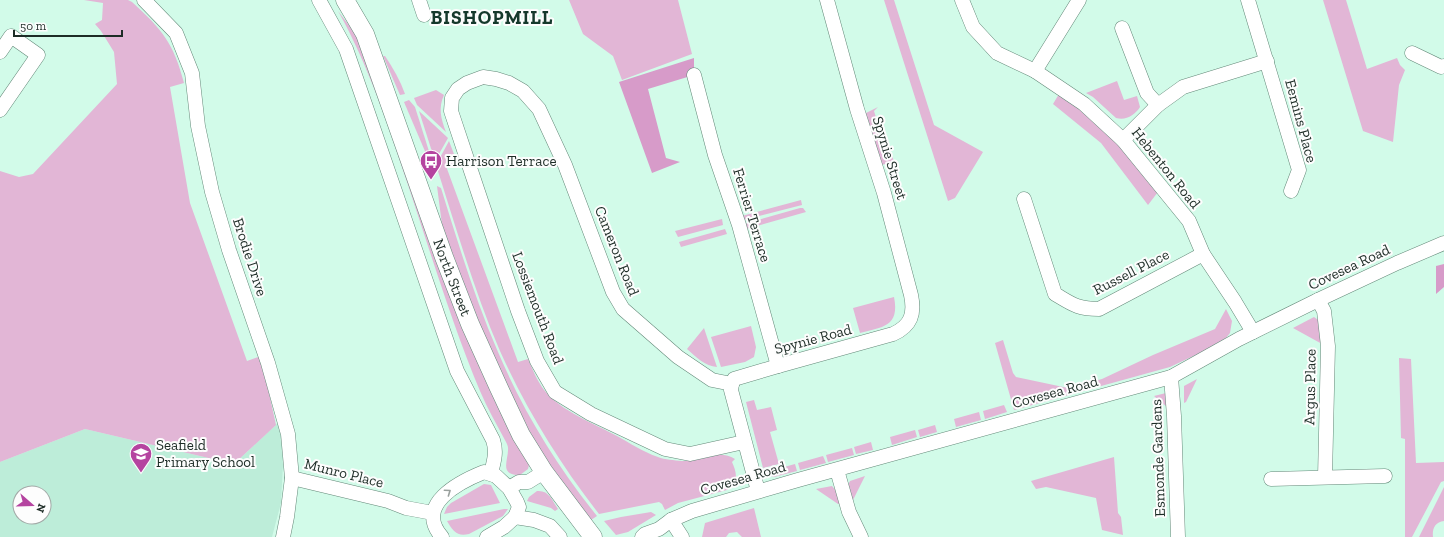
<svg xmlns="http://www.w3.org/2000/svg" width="1444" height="537" font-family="'Zilla Slab',serif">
<rect width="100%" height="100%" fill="#d2fbe9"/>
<path fill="#bdedd9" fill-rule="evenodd" d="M279,422L281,436L283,464L282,484L281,503L272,537H0V462L85,429L234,464ZM20,493H44V517H20Z"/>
<g fill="#e2b6d6">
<path d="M84,0H128L132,2C162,29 174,44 184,83L170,87L190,203L247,361L261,356L276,425L234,464L85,429L0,462V171L19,177L33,174L117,84L114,52L101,31L95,24L102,20L103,3Z"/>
<path d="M569,0H678L692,54L622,80L613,56L583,34Z"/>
<path d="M884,0H894L934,125L983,152L955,198L948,201Z"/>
<path d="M1323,0H1346L1367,69L1397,58L1400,65L1405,70L1399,85L1393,142L1363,131Z"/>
<path d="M338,11L361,41L529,465L528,469L520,475C498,476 509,459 508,448C508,446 507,444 506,442C497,425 487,408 480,391C452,324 431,254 408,185C388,126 369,66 338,11Z"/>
<path d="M383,56H385C393,68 400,80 405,94L400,95Z"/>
<path d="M1117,81L1124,100L1137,96L1140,107C1135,115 1126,121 1116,118L1093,97L1086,93Z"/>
<path d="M1062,89L1161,188L1148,205L1101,143L1053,104Z"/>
<path d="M436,90L444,95C438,108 441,119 446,132L417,105L414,98Z"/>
<path d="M409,100L415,107L433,164V170L404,102Z"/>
<path d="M878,107L874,111L878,124L894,161L876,167L860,116Z"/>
<path d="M419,111L448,138L435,161Z"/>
<path d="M449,141L457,162L446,166L518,362L528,359C533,370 537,381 545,391C561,411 595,424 617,436C630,443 643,452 658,457C665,460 674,460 682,461C700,462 718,448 735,459L732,462C737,473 739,483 727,490L678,503L665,510L662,504L659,502L599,514C560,464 526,409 500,351C474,291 456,227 436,165Z"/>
<path d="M437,186L441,188C458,243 475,299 498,352C523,411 557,466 597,516L591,520L577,504L534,443L489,356L442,225Z"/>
<path d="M801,200L802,205L743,220L742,216Z"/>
<path d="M800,208H803L806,212L746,229L744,224Z"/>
<path d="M722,219L723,225L678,237L675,231Z"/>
<path d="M725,229L727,234L681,247L679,242Z"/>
<path d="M894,297C900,327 882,327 860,333L853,308Z"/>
<path d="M1226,309L1232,321L1230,333L1226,338L1202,352L1170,367L1014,410L995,343L1003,340L1013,373L1016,377L1068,388L1102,379L1153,355L1215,329Z"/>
<path d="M1314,317L1321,322L1322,344L1293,328Z"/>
<path d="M751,326L756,347L754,357L745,362L721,367L711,337Z"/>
<path d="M704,328L717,367C705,366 696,357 687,349Z"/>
<path d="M1399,358L1411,359L1416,463L1444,462V481L1441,482L1412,537H1405V439L1401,438Z"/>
<path d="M1197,379L1186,402L1184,403V386Z"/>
<path d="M1166,393L1167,407L1154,396Z"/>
<path d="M754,400L757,410L771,407L777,430L770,432L779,464L763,468L746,402Z"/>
<path d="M1004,405L1007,412L985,419L983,411Z"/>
<path d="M979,412L981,420L956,427L954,419Z"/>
<path d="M935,425L937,432L920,437L918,430Z"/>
<path d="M915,430L917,437L892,445L890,437Z"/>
<path d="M871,442L873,450L856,454L854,447Z"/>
<path d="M852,448L854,455L828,462L826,455Z"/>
<path d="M823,456L826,463L800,470L798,463Z"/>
<path d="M1114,457L1118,513L1121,517L1123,535L1102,530L1096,498L1046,487L1036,489L1031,481Z"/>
<path d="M795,464L797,471L774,477L771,476L766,472Z"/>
<path d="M865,476L853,500L851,502L848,485L850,481Z"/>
<path d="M484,484L491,485L500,503L444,514L447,507L451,503Z"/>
<path d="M832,486L837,492L841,504H838L816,489Z"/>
<path d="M1444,487V521C1435,522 1432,529 1433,537H1419Z"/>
<path d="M537,491C549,490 552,500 558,509L555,511L551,508L527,501L529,497Z"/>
<path d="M754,508L761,537H742L737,532L729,533L726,537H702L705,523Z"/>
<path d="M504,509H508L503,516L469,534C457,537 453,531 447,521Z"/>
<path d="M651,512L656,515L628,532L616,535L604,521L621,517Z"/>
</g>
<g fill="#d79bc9">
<path d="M694,58V75L648,89L666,158L680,162L652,173L619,82Z"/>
<path d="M1444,264V287L1436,294V266Z"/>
</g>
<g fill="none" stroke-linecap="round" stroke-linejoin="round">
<g stroke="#648979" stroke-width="15">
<g id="minor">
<path d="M144,0L176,33L192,73L198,126L212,192L229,250L268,363L288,434L292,478L287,517L283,537"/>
<path d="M319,0L346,49L457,371L493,440C497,452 494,461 491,473"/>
<path d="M419,0L424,15"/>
<path d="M962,0L973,27L997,53L1035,71L1084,104L1123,140L1189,221L1203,254L1235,302L1253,332"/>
<path d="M1248,0L1299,170L1291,191"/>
<path d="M1122,28L1147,93L1158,105"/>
<path d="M0,52L11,36L38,55L0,110"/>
<path d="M1412,53L1441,67L1444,66"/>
<path d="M1035,71L1079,0"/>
<path d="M694,75L715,155L739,225L778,366"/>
<path d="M1123,140L1158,105L1183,87L1267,61"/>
<path d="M1024,199L1055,294C1072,304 1077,309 1099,309L1203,254"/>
<path d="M1318,300L1324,311L1328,346L1325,477"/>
<path d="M1171,377L1174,416L1178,537"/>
<path d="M732,384L734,379L778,366L893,334C911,326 915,314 911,295L884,193L857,109L827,0"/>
<path d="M744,442L690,454L665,449L591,414L555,392L537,361L518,311L467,159L451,111L452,98L458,89L467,83L483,77L496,79L509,83L523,91L539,109L565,165L613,292L623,309L678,357L712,380L732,384L731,390L758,491"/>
<path d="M837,470L849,512L861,537"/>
<path d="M292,478L388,501L406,508L433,513"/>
<path d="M1271,479L1385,476"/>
<path d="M509,488L519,482H528L544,472"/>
<path d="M515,517L534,520L550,526L560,537"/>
<path d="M671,520L682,537"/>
<path d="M442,537C414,505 459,482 484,472L496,476L509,488L517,502L519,507L515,517"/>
<path d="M487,537L504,527L515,517"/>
<path d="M642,537L645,534L659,529L671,520L692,511L798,480L1171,377L1239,339L1318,300L1397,263L1444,243"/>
</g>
</g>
<g stroke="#648979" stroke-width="19">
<g id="major">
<path id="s1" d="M345,0L365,34L444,257L470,324L498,386L521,435L544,472L593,537"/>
</g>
</g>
<use href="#minor" stroke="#fff" stroke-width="14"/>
<use href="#major" stroke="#fff" stroke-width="18"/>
</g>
<defs><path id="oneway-chevron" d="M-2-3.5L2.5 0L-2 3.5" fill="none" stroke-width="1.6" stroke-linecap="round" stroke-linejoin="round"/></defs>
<use stroke="#99a09d" href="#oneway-chevron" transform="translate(448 492) rotate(-35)"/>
<defs>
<g id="bus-pin" transform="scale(1.15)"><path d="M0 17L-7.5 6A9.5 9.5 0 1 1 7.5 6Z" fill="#b544a0" stroke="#fdfdfd"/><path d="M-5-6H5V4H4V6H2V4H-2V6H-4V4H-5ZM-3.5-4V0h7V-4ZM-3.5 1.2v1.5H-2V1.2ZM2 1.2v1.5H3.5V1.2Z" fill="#fff"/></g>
<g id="school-pin" transform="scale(1.15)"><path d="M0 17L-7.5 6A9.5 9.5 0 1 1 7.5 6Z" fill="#b544a0" stroke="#fdfdfd"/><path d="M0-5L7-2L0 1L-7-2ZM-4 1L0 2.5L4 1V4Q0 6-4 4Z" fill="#fff"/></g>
</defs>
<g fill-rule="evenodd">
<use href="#bus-pin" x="431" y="161"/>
<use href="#school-pin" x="141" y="454"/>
</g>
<g text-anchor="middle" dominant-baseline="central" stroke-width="4" stroke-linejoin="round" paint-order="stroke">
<g font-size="15" fill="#1d2c26" stroke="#fdfdfd">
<text transform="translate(1301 121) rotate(75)">Eemins Place</text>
<text transform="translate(890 158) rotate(73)">Spynie Street</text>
<text transform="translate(1166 168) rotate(51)">Hebenton Road</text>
<text transform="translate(752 215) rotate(73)">Ferrier Terrace</text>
<text transform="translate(617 251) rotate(68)">Cameron Road</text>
<text transform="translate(250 257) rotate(72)">Brodie Drive</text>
<text transform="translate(1349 267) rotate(-25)">Covesea Road</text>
<text transform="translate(1131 272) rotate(-27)">Russell Place</text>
<text stroke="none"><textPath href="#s1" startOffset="298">North Street</textPath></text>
<text transform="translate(538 308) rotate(69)">Lossiemouth Road</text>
<text transform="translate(813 339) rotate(-15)">Spynie Road</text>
<text transform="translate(1310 387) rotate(-89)">Argus Place</text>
<text transform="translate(1055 392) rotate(-15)">Covesea Road</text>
<text transform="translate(1158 458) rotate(-92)">Esmonde Gardens</text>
<text transform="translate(344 473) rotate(14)">Munro Place</text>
<text transform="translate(743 478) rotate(-16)">Covesea Road</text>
</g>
<g font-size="15" fill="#1d2c26" stroke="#fdfdfd" text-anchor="start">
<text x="446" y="161">Harrison Terrace</text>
<text x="156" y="445">Seafield<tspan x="156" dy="17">Primary School</tspan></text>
</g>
<g font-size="19" font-weight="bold" letter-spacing="1" fill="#15392c" stroke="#fdfdfd">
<text x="492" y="17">BISHOPMILL</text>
</g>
</g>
<g transform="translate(32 505) rotate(110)"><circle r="19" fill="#fdfdfd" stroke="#a3a9a7"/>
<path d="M0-3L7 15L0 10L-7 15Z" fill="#b544a0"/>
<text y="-6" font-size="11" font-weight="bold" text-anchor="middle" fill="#1d2c26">N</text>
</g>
<path d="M14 30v6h108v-6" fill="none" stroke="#1d2c26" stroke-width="2"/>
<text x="20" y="30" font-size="12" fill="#1d2c26" stroke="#fdfdfd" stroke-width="3" paint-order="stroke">50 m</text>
</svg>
